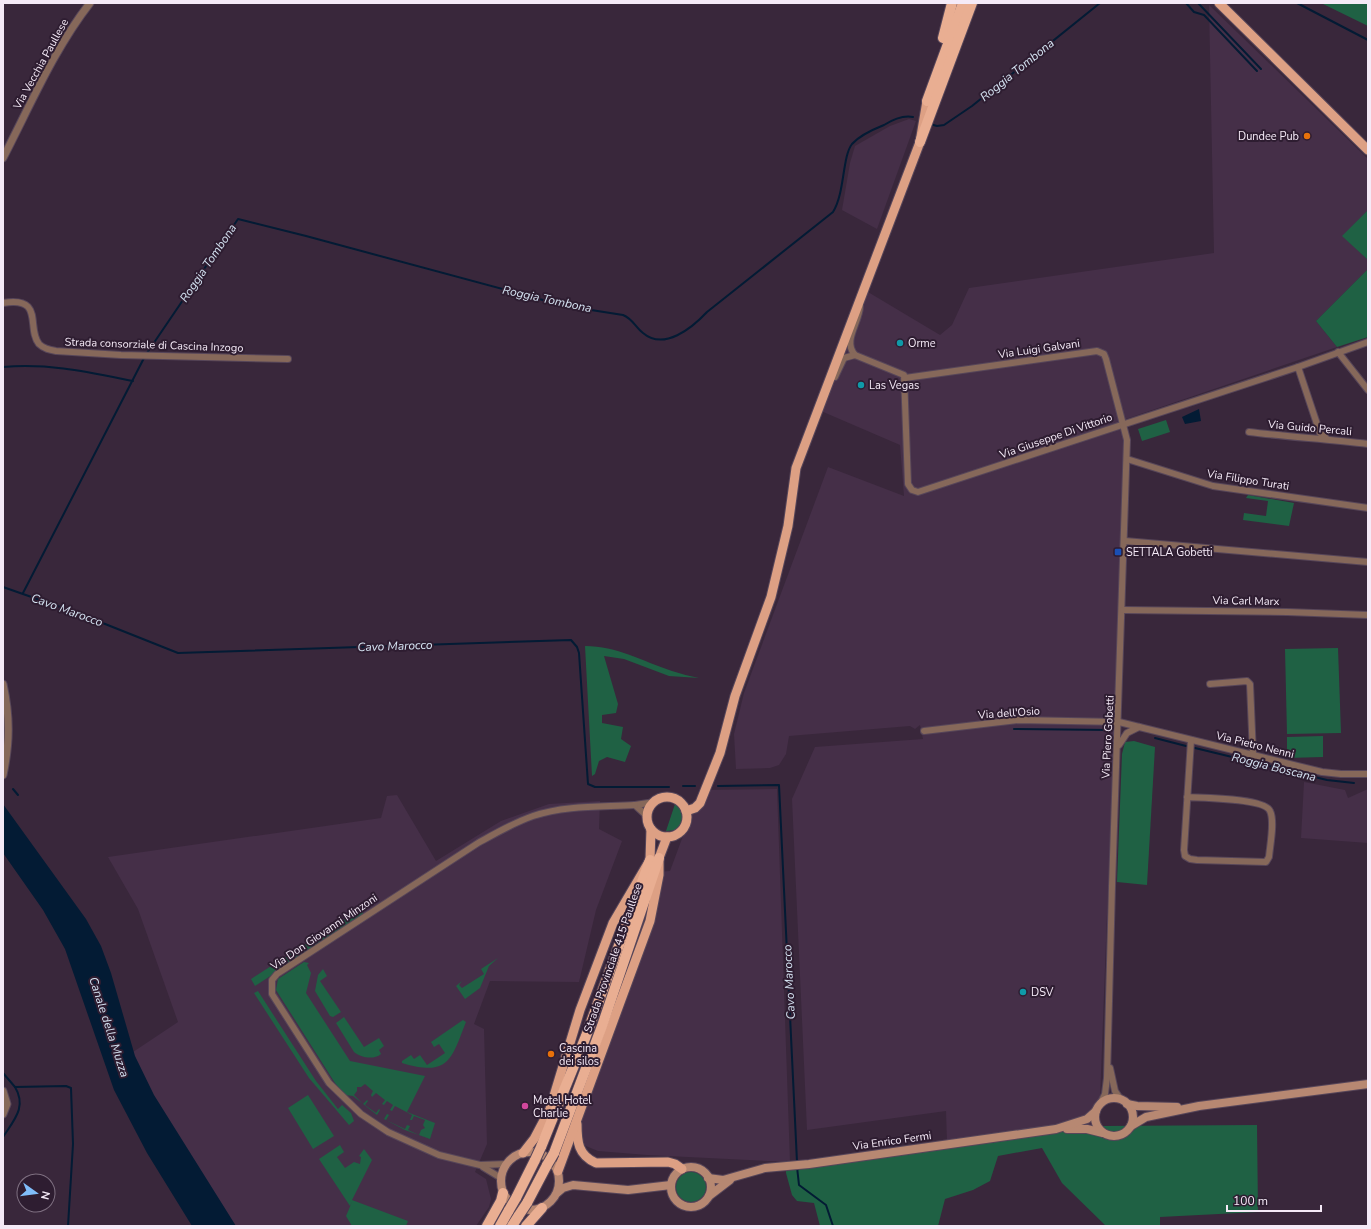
<svg xmlns="http://www.w3.org/2000/svg" width="1371" height="1229" font-family="'Nunito Sans',sans-serif">
<rect width="100%" height="100%" fill="#39273b"/>
<g fill="#452f48">
<path d="M1209,5L1368,159V210L1343,236L1368,260V269L1316,321L1337,347L1120,421L1125,440L1099,1126L979,1144L947,1142L946,1111L807,1130L792,799L815,747L923,739L920,725L915,729L910,726L789,736L786,754L779,765L770,768L736,769L734,734L744,693L828,467L904,496L900,445L821,411L868,292L940,335L952,325L969,288L1214,253Z"/>
<path d="M909,119L916,121L877,229L842,210L850,163L855,146L890,126Z"/>
<path d="M1304,782L1345,790L1348,798L1368,789V843L1301,838Z"/>
<path d="M777,789L790,1162L647,1155L598,1151L576,1142L568,1129V1117L658,872L670,871L700,790Z"/>
<path d="M397,795L436,861L501,821L549,804L600,801L599,829L622,841L596,910L579,982L490,981L474,1024L484,1029L487,1144L475,1172L486,1179L491,1199L489,1207L476,1226H227L127,1056L178,1022L138,909L108,857L381,818L387,796Z"/>
</g>
<g fill="#1f6144">
<path d="M1321,3H1368V26L1366,25Z"/>
<path d="M1368,210V260L1342,236Z"/>
<path d="M1368,269V337L1337,347L1316,321Z"/>
<path d="M1166,420L1170,432L1142,441L1138,429Z"/>
<path d="M1248,495L1294,503L1289,526L1243,520L1244,513L1266,516L1268,501L1246,498Z"/>
<path d="M585,646C617,646 642,661 672,671C681,674 690,676 699,678L669,676L624,659L604,656L618,704L616,713L602,715V723L623,727L621,739L631,746L625,762L607,757L599,761L595,774L592,776Z"/>
<path d="M1338,648L1341,733L1287,734L1285,649Z"/>
<path d="M1323,736V757L1287,758V737Z"/>
<path d="M1134,741L1155,747L1147,885L1117,882L1122,754L1125,742Z"/>
<path d="M675,804L683,811L684,820L679,830L666,831Z"/>
<path d="M362,908L363,914L355,921L255,986L251,979Z"/>
<path d="M498,958L489,966L480,988L465,999L456,986L462,981L459,985L462,988L484,974L481,969Z"/>
<path d="M304,962L309,963L307,965L311,973L306,993L350,1061L425,1076L407,1112L435,1123L430,1139L405,1130L384,1119L387,1114L389,1115L386,1120L405,1129L407,1125L410,1126L408,1130L419,1135L421,1130L425,1128L423,1125L425,1120L414,1116L412,1120H410L412,1115L395,1106L392,1111L390,1110L393,1105L387,1101L384,1105L382,1104L385,1100L376,1093L372,1097L371,1095L373,1091L365,1084L361,1087H357V1091L354,1095L363,1104L367,1100L368,1101L365,1105L376,1113L379,1109L380,1110L377,1115L353,1096L345,1095L335,1083L276,990L278,979Z"/>
<path d="M323,969L327,976L320,981L341,1012L333,1017L330,1016L315,991L318,975Z"/>
<path d="M258,991L316,1081L338,1109L342,1105L351,1113L354,1121L349,1125L309,1078L254,993Z"/>
<path d="M344,1017L364,1047L379,1038L384,1046L379,1050L381,1054C374,1060 361,1058 354,1052L336,1023Z"/>
<path d="M463,1020L466,1022C451,1060 449,1077 402,1063V1061L411,1055L414,1059L420,1055L427,1065L445,1053L439,1044L434,1047L431,1042Z"/>
<path d="M308,1095L334,1136L313,1149L288,1108Z"/>
<path d="M1257,1125L1258,1212L1160,1217V1226H1106L1062,1183L1042,1148L998,1156L990,1181L973,1190L945,1199L938,1226H820L814,1203L797,1201L792,1195L786,1173V1170L807,1168L1102,1126Z"/>
<path d="M340,1145L344,1152L337,1157L345,1168L354,1162L360,1164L361,1157L359,1156L364,1149L372,1160L352,1200L408,1221L406,1226H352L346,1216L352,1202L350,1206L319,1159Z"/>
<circle cx="691" cy="1187" r="15"/>
</g>
<g fill="#031b34">
<path d="M1199,409L1201,421L1185,424L1182,417Z"/>
<path d="M3,804L86,919L101,946L111,973L135,1056L154,1095L236,1226H192L147,1153L114,1090L65,949L43,910L3,853Z"/>
</g>
<g fill="none" stroke-linecap="round" stroke-linejoin="round">
<g stroke="#031b34" stroke-width="2">
<path d="M1186,3L1194,12L1204,15L1257,71"/>
<path d="M1198,3L1261,69"/>
<path d="M1297,3L1368,40"/>
<path d="M930,124L937,126L944,125L972,106L1100,3"/>
<path d="M147,353L238,219L306,236L543,300L572,307L623,315C633,319 635,327 643,333C664,351 692,328 707,312L833,212C845,193 842,157 852,144C859,136 874,129 884,125C892,120 903,115 913,117"/>
<path d="M3,367C49,363 88,372 133,381"/>
<path d="M3,587L80,614L178,653L571,640L577,647L579,653L588,784L595,787H669"/>
<path d="M23,593L144,358"/>
<path d="M1014,729L1111,730"/>
<path d="M1155,738L1186,746"/>
<path d="M1195,748L1327,780L1354,783"/>
<path d="M683,786H695"/>
<path d="M718,786L779,785L797,1162"/>
<path d="M13,789L18,795"/>
<path d="M3,1073L15,1087L66,1086L71,1088L73,1144L68,1226"/>
<path d="M3,1137C14,1120 27,1107 15,1087"/>
<path d="M797,1167L799,1185L826,1205L833,1226"/>
</g>
<g stroke="#574659" stroke-width="8">
<g id="minor">
<path d="M3,303C45,296 26,328 39,344C44,349 50,350 56,351L121,355L288,359"/>
<path d="M1338,352L1368,390"/>
<path d="M855,355C842,341 860,322 860,306"/>
<path d="M1298,367L1320,433L1326,438"/>
<path d="M835,377L844,358L855,355L904,375L908,484L912,490L918,492L1298,367L1368,342"/>
<path d="M905,378L1097,351L1104,354L1106,359L1127,440L1112,886L1107,1078L1105,1094L1099,1106"/>
<path d="M1249,432C1289,437 1328,439 1368,444"/>
<path d="M1127,459L1213,486L1368,508"/>
<path d="M1125,541L1368,562"/>
<path d="M1123,610L1287,612L1368,615"/>
<path d="M1210,684L1247,681L1250,684L1253,755"/>
<path d="M924,731L1018,720L1119,722L1322,772L1341,774H1368"/>
<path d="M1119,745L1127,733L1139,727"/>
<path d="M1187,797C1201,798 1265,798 1270,811C1275,821 1270,845 1269,857L1266,862L1197,860L1190,859L1185,856L1184,850L1191,740"/>
<path d="M648,817L635,805L655,802"/>
<path d="M1110,1068L1115,1091L1121,1100"/>
<path d="M507,1164L480,1165L439,1155L388,1132L361,1114L329,1083L272,994V980L277,974L478,843C496,833 513,823 533,816C565,805 602,807 635,805"/>
<path d="M483,1167L501,1178"/>
</g>
</g>
<g stroke="#574659" stroke-width="9">
<g id="tertiary">
<path d="M3,158C30,106 54,49 90,3"/>
<path d="M3,684C10,716 10,742 3,775"/>
<path d="M3,1091L7,1104L3,1114"/>
</g>
</g>
<g stroke="#574659" stroke-width="10">
<g id="secondary">
<circle cx="1114" cy="1117" r="19"/>
<path d="M1127,1104L1137,1106L1177,1107"/>
<path d="M1131,1126L1146,1117L1199,1106L1368,1084"/>
<path d="M1067,1129H1087L1103,1133"/>
<circle cx="530" cy="1181" r="29"/>
<circle cx="691" cy="1187" r="20"/>
<path d="M708,1178L723,1180L765,1168L809,1164L1056,1129L1087,1119L1096,1111"/>
<path d="M557,1193L563,1188L573,1185L628,1190L671,1185"/>
<path d="M709,1196L730,1180"/>
</g>
</g>
<g stroke="#574659" stroke-width="11">
<g id="primary">
<path d="M1219,3L1368,150"/>
<circle cx="667" cy="817" r="20"/>
<path d="M686,811L695,808L700,803L720,753L735,696L771,597L788,526L796,468L920,142L927,101"/>
<path d="M577,1124C577,1142 578,1155 596,1163L668,1162L675,1164L682,1169"/>
<path d="M523,1153L534,1139L550,1109L580,1010L613,923L650,860L651,829"/>
<path d="M558,1171L650,921L659,875V858L667,837"/>
</g>
</g>
<g stroke="#574659" stroke-width="12">
<g id="trunk">
<path d="M943,38L952,3"/>
<path d="M927,101L963,3"/>
<path d="M920,142L972,3"/>
<path d="M541,1147L586,1036L650,860"/>
<path d="M554,1153L602,1026L659,858"/>
<path d="M516,1198L535,1160"/>
<path d="M527,1203L547,1165"/>
<path d="M487,1226L501,1201L503,1193"/>
<path d="M500,1226L509,1210"/>
<path d="M512,1226L519,1215"/>
<path d="M526,1226L542,1208"/>
</g>
</g>
<use href="#minor" stroke="#86685a" stroke-width="6"/>
<use href="#tertiary" stroke="#86685a" stroke-width="7"/>
<use href="#secondary" stroke="#b78872" stroke-width="8"/>
<use href="#primary" stroke="#dda084" stroke-width="9"/>
<use href="#trunk" stroke="#e9ae92" stroke-width="10"/>
<g stroke="#574659" stroke-width="12" stroke-linecap="butt">
<g id="trunk-bridge">
<path d="M535,1160L541,1147"/>
<path d="M547,1165L554,1153"/>
<path d="M509,1210L516,1198"/>
<path d="M519,1215L527,1203"/>
</g>
</g>
<use href="#trunk-bridge" stroke="#e9ae92" stroke-width="10"/>
</g>
<g fill="#e8710a" stroke="#2e1d31" stroke-width="1.5">
<circle cx="1307" cy="136" r="4"/>
<circle cx="551" cy="1054" r="4"/>
</g>
<g fill="#0f9aa8" stroke="#2e1d31" stroke-width="1.5">
<circle cx="900" cy="343" r="4"/>
<circle cx="861" cy="385" r="4"/>
<circle cx="1023" cy="992" r="4"/>
</g>
<rect fill="#1a4fb4" stroke="#2e1d31" stroke-width="1.5" x="1114" y="548" width="8" height="8" rx="2"/>
<circle fill="#d1479c" stroke="#2e1d31" stroke-width="1.5" cx="525" cy="1106" r="4"/>
<g text-anchor="middle" dominant-baseline="central" stroke-width="4" stroke-linejoin="round" paint-order="stroke">
<g font-size="11" fill="#f5eaf7" stroke="#2e1d31">
<text transform="translate(41 64) rotate(-61)">Via Vecchia Paullese</text>
<text transform="translate(154 345) rotate(2)">Strada consorziale di Cascina Inzogo</text>
<text transform="translate(1039 349) rotate(-8)">Via Luigi Galvani</text>
<text transform="translate(1310 428) rotate(5)">Via Guido Percali</text>
<text transform="translate(1056 436) rotate(-19)">Via Giuseppe Di Vittorio</text>
<text transform="translate(1248 480) rotate(9)">Via Filippo Turati</text>
<text transform="translate(1246 601) rotate(1)">Via Carl Marx</text>
<text transform="translate(1009 713) rotate(-4)">Via dell'Osio</text>
<text transform="translate(1108 737) rotate(-87)">Via Piero Gobetti</text>
<text transform="translate(1255 745) rotate(14)">Via Pietro Nenni</text>
<text transform="translate(324 932) rotate(-34)">Via Don Giovanni Minzoni</text>
<text transform="translate(613 958) rotate(-71)">Strada Provinciale 415 Paullese</text>
<text transform="translate(892 1141) rotate(-8)">Via Enrico Fermi</text>
</g>
<g font-size="11" fill="#f5eaf7" stroke="#2e1d31" text-anchor="start">
<text x="1299" y="136" text-anchor="end">Dundee Pub</text>
<text x="908" y="343">Orme</text>
<text x="869" y="385">Las Vegas</text>
<text x="1126" y="552">SETTALA Gobetti</text>
<text x="1031" y="992">DSV</text>
<text x="559" y="1048">Cascina<tspan x="559" dy="13">dei silos</tspan></text>
<text x="533" y="1100">Motel Hotel<tspan x="533" dy="13">Charlie</tspan></text>
</g>
<g font-size="12" font-style="italic" fill="#d5e3f2" stroke="#2e1d31">
<text transform="translate(1017 70) rotate(-39)">Roggia Tombona</text>
<text transform="translate(208 263) rotate(-56)">Roggia Tombona</text>
<text transform="translate(547 299) rotate(12)">Roggia Tombona</text>
<text transform="translate(67 610) rotate(20)">Cavo Marocco</text>
<text transform="translate(395 646) rotate(-2)">Cavo Marocco</text>
<text transform="translate(1274 767) rotate(14)">Roggia Boscana</text>
<text transform="translate(789 982) rotate(-93)">Cavo Marocco</text>
<text transform="translate(109 1027) rotate(72)">Canale della Muzza</text>
</g>
</g>
<rect width="1371" height="1229" fill="none" stroke="#f5eaf7" stroke-width="8"/>
<g transform="translate(36 1193) rotate(104)"><circle r="19" fill="#2e1d31" stroke="#7e6f80"/>
<path d="M0-3L7 15L0 10L-7 15Z" fill="#80bdfa"/>
<text y="-6" font-size="11" font-weight="bold" text-anchor="middle" fill="#f5eaf7">N</text>
</g>
<path d="M1227 1205v6h94v-6" fill="none" stroke="#f5eaf7" stroke-width="2"/>
<text x="1233" y="1205" font-size="12" fill="#f5eaf7" stroke="#2e1d31" stroke-width="3" paint-order="stroke">100 m</text>
</svg>
